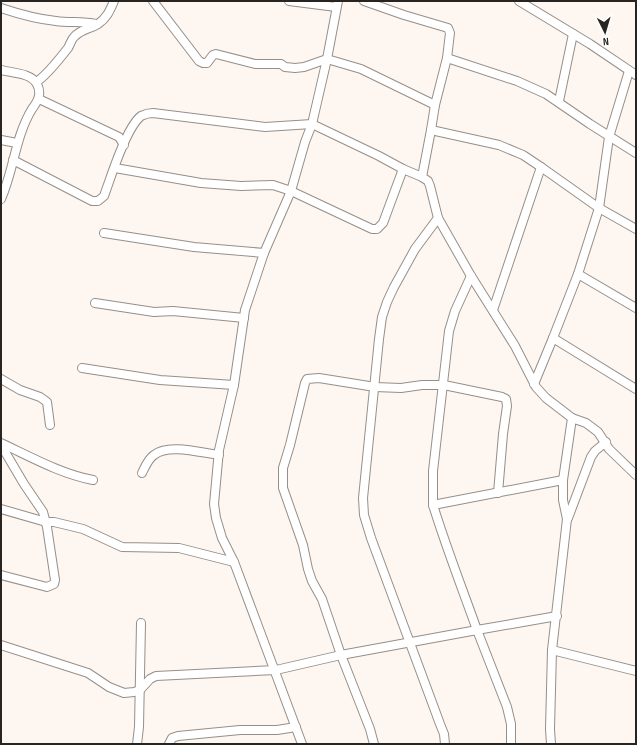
<svg xmlns="http://www.w3.org/2000/svg" width="637" height="745" font-family="'Sofia Sans Condensed',sans-serif">
<rect width="100%" height="100%" fill="#fef6f0"/>
<g fill="none" stroke-linecap="round" stroke-linejoin="round">
<g stroke="#968f89" stroke-width="10">
<g id="minor">
<path d="M153,1L199,61L203,63H207L213,55L216,54L255,64H281L285,67L295,68L304,67L327,59L361,69L435,105"/>
<path d="M289,1L336,7"/>
<path d="M364,1L404,15L448,28L450,33L447,58"/>
<path d="M519,1L590,44L636,75"/>
<path d="M1,8C19,14 37,19 56,21C69,23 83,21 96,24"/>
<path d="M1,70C13,73 31,73 37,84C42,94 38,101 32,109C15,137 14,170 1,199"/>
<path d="M36,82C45,77 61,57 68,48C70,45 71,40 74,37C81,29 90,29 98,24C107,18 110,10 114,1"/>
<path d="M39,99L119,137L124,145"/>
<path d="M559,101L573,34"/>
<path d="M431,130L435,105L447,58L517,81L546,94L590,124L636,153"/>
<path d="M1,140L17,143"/>
<path d="M13,160L92,201H98L104,196C111,177 126,128 141,116C145,114 149,113 153,113L265,127L312,124L379,156L403,169L422,177L428,181L430,186L438,218L471,276L515,346L536,387L546,398L572,418"/>
<path d="M115,168L201,183L241,186L273,185L291,191L372,229H377L383,223L403,169"/>
<path d="M422,177L431,130L499,145L523,155L541,167"/>
<path d="M438,218L415,249L394,287L387,302L382,317L379,339L363,498L364,515L371,538L440,724L444,734L445,744"/>
<path d="M104,233L194,247L264,253"/>
<path d="M578,274L599,208L636,229"/>
<path d="M471,276L455,311L449,331L433,471V505L563,480"/>
<path d="M95,303L154,312L173,311L244,318"/>
<path d="M493,310L541,167L599,208L609,137L629,71"/>
<path d="M553,338L578,274L636,308"/>
<path d="M82,368L160,380L234,385"/>
<path d="M1,379L20,390L40,397L47,402L50,425"/>
<path d="M534,384L553,338L636,389"/>
<path d="M1,443C31,457 61,474 93,480"/>
<path d="M1,445L24,484L43,512L47,527L55,580L54,584L47,587L1,575"/>
<path d="M142,473C145,467 148,459 154,455C168,443 202,453 219,455"/>
<path d="M433,505C446,547 462,588 477,630L557,616"/>
<path d="M1,509L46,522H54L83,529L122,547L179,548L234,562"/>
<path d="M568,518L591,457L595,451L606,442"/>
<path d="M1,645L88,673L109,687L124,693L134,692L140,690L150,679L156,676L276,670L341,655L477,630L507,707L511,724V744"/>
<path d="M552,650L567,519L563,500V480L572,418L586,423L598,432L609,449L636,475"/>
<path d="M137,744L139,727L141,623"/>
<path d="M169,744L172,738L178,736L240,730H277L296,727"/>
<path d="M302,744L234,562L222,538L216,518L214,504L219,450L234,385L245,310L264,253L291,191L305,142L312,124L327,59L338,1"/>
<path d="M374,744L370,729L341,655L322,599L312,581L308,569L303,545L283,488V468L290,445L305,383L307,379L319,378L375,387L401,388L422,385H444L502,397L506,399L507,406L503,434L498,493"/>
<path d="M551,744L550,729L552,650L636,671"/>
</g>
</g>
<use href="#minor" stroke="#fff" stroke-width="8"/>
</g>
<rect width="637" height="745" fill="none" stroke="#272421" stroke-width="4"/>
<g transform="translate(605 32) rotate(175)" stroke="#ffffff" stroke-width="3" paint-order="stroke">
<path d="M0-3L7 15L0 10L-7 15Z" fill="#272421"/>
<text y="-6" font-size="11" font-weight="bold" text-anchor="middle" fill="#272421">N</text>
</g>
</svg>
